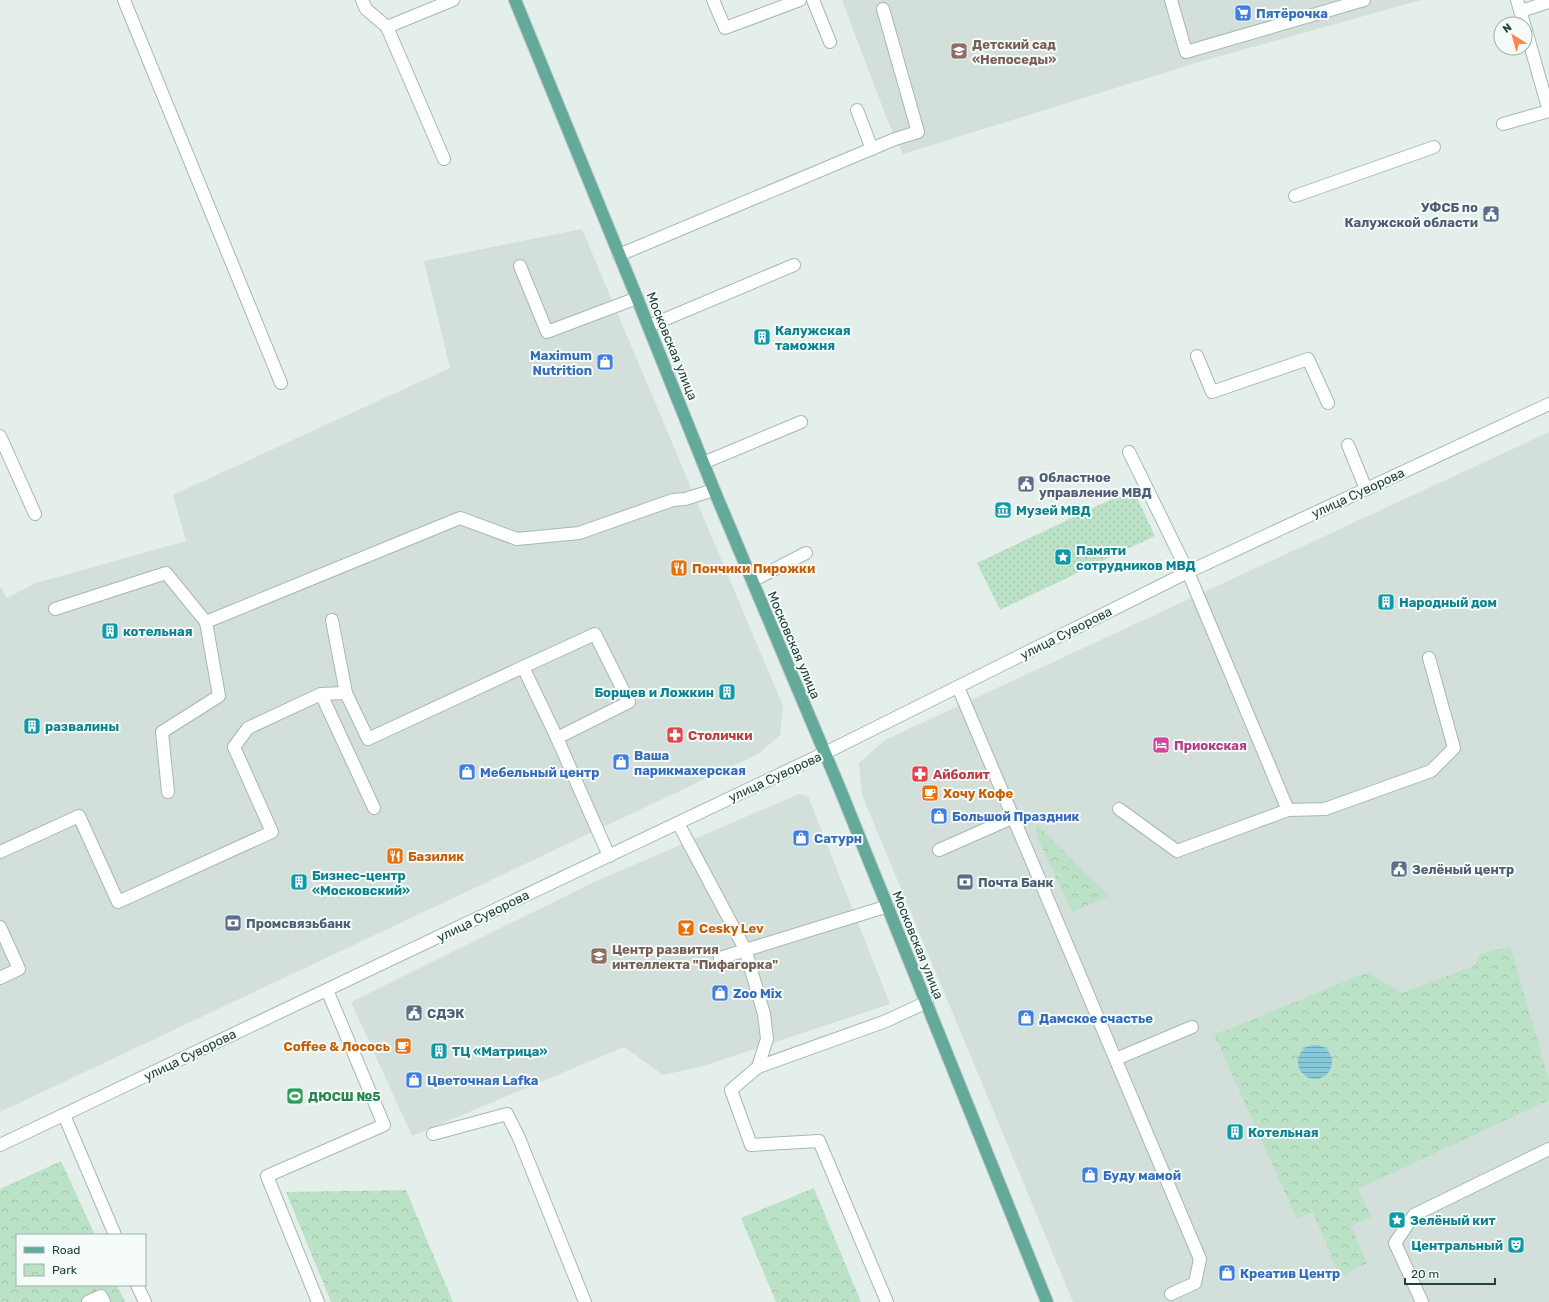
<svg xmlns="http://www.w3.org/2000/svg" width="1549" height="1302" font-family="Rubik,sans-serif">
<defs>
<pattern id="grass-dots" width="8" height="8" patternUnits="userSpaceOnUse"><rect width="8" height="8" fill="#bbe2c7"/><path d="M2 2h.1M6 6h.1" fill="none" stroke="#a0c3ac" stroke-width="1.8" stroke-linecap="round"/></pattern>
<pattern id="park-crowns" width="20" height="18" patternUnits="userSpaceOnUse"><rect width="20" height="18" fill="#bbe2c7"/><path d="M2 6a3 3 0 1 1 6 0M12 15a3 3 0 1 1 6 0" fill="none" stroke="#a0c3ac"/></pattern>
<pattern id="water-rules" width="6" height="5" patternUnits="userSpaceOnUse"><rect width="6" height="5" fill="#86c9da"/><path d="M0 2.5h6" fill="none" stroke="#6da5b2"/></pattern>
</defs>
<rect width="100%" height="100%" fill="#e4efeb"/>
<g fill="#d2dfda">
<path d="M842,0H1421L1199,62L903,154L887,119Z"/>
<path d="M582,229L783,706L780,735L758,754L0,1112V586L7,598L36,583L186,541L173,495L450,368L424,261Z"/>
<path d="M1549,432V1302H1073L862,795L859,763L885,740Z"/>
<path d="M799,794L808,796L890,1004L703,1066L663,1075L624,1047L412,1136L351,1002L592,883Z"/>
</g>
<path fill="url(#grass-dots)" d="M1133,489L1155,536L1000,610L977,563Z"/>
<g fill="url(#park-crowns)">
<path d="M1036,824L1109,896L1072,912L1037,837Z"/>
<path d="M1510,946L1549,1080V1100L1358,1189L1371,1217L1351,1226L1367,1263L1340,1277L1313,1212L1297,1218L1294,1213L1214,1034L1227,1030L1368,972L1402,993L1474,966L1481,954Z"/>
<path d="M61,1161L95,1235H17V1285H117L125,1302H0V1189Z"/>
<path d="M814,1188L861,1302H776L741,1218Z"/>
<path d="M406,1190L453,1302H331L286,1192Z"/>
</g>
<circle fill="url(#water-rules)" cx="1315" cy="1062" r="17"/>
<g fill="none" stroke-linecap="round" stroke-linejoin="round">
<g stroke="#a6b8b3" stroke-width="14">
<g id="service">
<path d="M124,0L281,383"/>
<path d="M362,0L366,9L387,27"/>
<path d="M713,0L725,28L800,0"/>
<path d="M813,0L830,42"/>
<path d="M1171,0L1186,52L1364,0"/>
<path d="M1521,11L1549,2"/>
<path d="M857,110L872,149"/>
<path d="M1503,124L1549,111"/>
<path d="M444,159L387,27L453,0"/>
<path d="M1295,196L1434,147"/>
<path d="M619,255L895,139L918,132L883,9"/>
<path d="M520,266L547,332L637,298"/>
<path d="M649,326L794,265"/>
<path d="M1197,356L1212,392L1308,359L1328,403"/>
<path d="M0,436L35,514"/>
<path d="M1348,445L1366,489"/>
<path d="M703,463L801,422"/>
<path d="M752,581L806,553"/>
<path d="M55,609L166,573L206,622L460,518L517,539L579,533L673,500L685,499L714,490"/>
<path d="M332,620L346,693L368,739L523,667L557,738"/>
<path d="M523,667L595,634L629,702L557,738L609,856"/>
<path d="M958,687L1200,1259L1195,1283L1171,1294"/>
<path d="M321,694L374,808"/>
<path d="M168,792L162,732L219,696L206,622"/>
<path d="M1119,809L1177,851L1288,810L1188,572L1129,452"/>
<path d="M1288,810L1325,809L1431,771L1454,748L1429,658"/>
<path d="M678,823L745,949L764,1014L767,1039L758,1067L731,1090L751,1145L819,1141L887,1302"/>
<path d="M939,850L1014,817"/>
<path d="M0,852L79,816L118,902L272,832L234,747L248,728L321,694L346,693"/>
<path d="M0,927L19,969L0,978"/>
<path d="M720,958L888,906"/>
<path d="M1116,1059L1192,1027"/>
<path d="M758,1067L886,1021L927,1002"/>
<path d="M433,1134L507,1114L519,1138L585,1302"/>
<path d="M88,1302L101,1296L104,1302"/>
<path d="M318,1302L267,1176L384,1125L327,990"/>
<path d="M1422,1302L1395,1243L1414,1215L1549,1149"/>
</g>
</g>
<g stroke="#a6b8b3" stroke-width="14">
<g id="minor">
<path d="M64,1115L115,1235"/>
<path d="M137,1285L145,1302"/>
</g>
</g>
<g stroke="#a6b8b3" stroke-width="14">
<path id="tertiary" d="M0,1145L825,753L1188,572L1549,404"/>
</g>
<g stroke="#a1bcb4" stroke-width="14">
<g id="secondary">
<path d="M1517,0L1524,24"/>
<path d="M1525,27L1549,111"/>
</g>
</g>
<g stroke="#c1cac8" stroke-width="14">
<path id="primary" d="M515,0L637,298L714,490L840,789L1047,1302"/>
</g>
<use href="#service" stroke="#fff" stroke-width="12"/>
<use href="#minor" stroke="#fff" stroke-width="12"/>
<use href="#tertiary" stroke="#fff" stroke-width="12"/>
<use href="#secondary" stroke="#fff" stroke-width="12"/>
<use href="#primary" stroke="#63aa9b" stroke-width="12"/>
</g>
<defs>
<g id="supermarket-square" transform="scale(0.9)"><rect x="-9" y="-9" width="18" height="18" rx="4" fill="#3f7fe0" stroke="#f5fbf8"/><path d="M-6-5.5h2.5l.6 2H6L4.5 2H-2.5L-4.4-4H-6ZM-1.5 3.2a1.3 1.3 0 1 0 .1 0ZM3 3.2a1.3 1.3 0 1 0 .1 0Z" fill="#fff"/></g>
<g id="school-square" transform="scale(0.9)"><rect x="-9" y="-9" width="18" height="18" rx="4" fill="#8d6e63" stroke="#f5fbf8"/><path d="M0-5L7-2L0 1L-7-2ZM-4 1L0 2.5L4 1V4Q0 6-4 4Z" fill="#fff"/></g>
<g id="civic-square" transform="scale(0.9)"><rect x="-9" y="-9" width="18" height="18" rx="4" fill="#5c6f8a" stroke="#f5fbf8"/><path d="M-.6-6.5H3V-4.5H.6V-3L4-1V1h2V6H-6V1h2V-1L-.6-3ZM-1.2 2.5V6h2.4V2.5Z" fill="#fff"/></g>
<g id="building-square" transform="scale(0.9)"><rect x="-9" y="-9" width="18" height="18" rx="4" fill="#0f9aa8" stroke="#f5fbf8"/><path d="M-4-6H4V6H1V3H-1V6H-4ZM-2.5-4.3h1.7v1.8h-1.7ZM.8-4.3h1.7v1.8H.8ZM-2.5-1h1.7V.8h-1.7ZM.8-1h1.7V.8H.8Z" fill="#fff"/></g>
<g id="shop-square" transform="scale(0.9)"><rect x="-9" y="-9" width="18" height="18" rx="4" fill="#3f7fe0" stroke="#f5fbf8"/><path d="M-5-2.5h2.3a2.7 3.5 0 0 1 5.4 0H5L5.5 6h-11ZM-1.5-2.5h3a1.5 2.3 0 0 0-3 0Z" fill="#fff"/></g>
<g id="museum-square" transform="scale(0.9)"><rect x="-9" y="-9" width="18" height="18" rx="4" fill="#0f9aa8" stroke="#f5fbf8"/><path d="M0-6L6-3V-2H-6V-3ZM-5-1h2V3h-2ZM-1-1h2V3h-2ZM3-1h2V3H3ZM-6 4H6V6H-6Z" fill="#fff"/></g>
<g id="sight-square" transform="scale(0.9)"><rect x="-9" y="-9" width="18" height="18" rx="4" fill="#0f9aa8" stroke="#f5fbf8"/><path d="M0-6L1.8-2.2L6-1.7L2.9 1.2L3.7 5.4L0 3.3L-3.7 5.4L-2.9 1.2L-6-1.7L-1.8-2.2Z" fill="#fff"/></g>
<g id="restaurant-square" transform="scale(0.9)"><rect x="-9" y="-9" width="18" height="18" rx="4" fill="#e8710a" stroke="#f5fbf8"/><path d="M-5-6h1v4h1v-4h1v4h1v-4h1v5L-1.5 .5V6h-2V.5L-5-1ZM5-6V6H3V1.5H1.5Q1.5-4 5-6Z" fill="#fff"/></g>
<g id="pharmacy-square" transform="scale(0.9)"><rect x="-9" y="-9" width="18" height="18" rx="4" fill="#e0444e" stroke="#f5fbf8"/><path d="M-2-6h4v4h4v4h-4v4h-4v-4h-4v-4h4Z" fill="#fff"/></g>
<g id="hotel-square" transform="scale(0.9)"><rect x="-9" y="-9" width="18" height="18" rx="4" fill="#d1479c" stroke="#f5fbf8"/><path d="M-6-4.5h1.5V1H6V5H4.5V3h-9V5H-6ZM-4 0a1.8 1.8 0 1 1 3.6 0ZM.5 0V-2.5h3Q6-2.5 6 0Z" fill="#fff"/></g>
<g id="cafe-square" transform="scale(0.9)"><rect x="-9" y="-9" width="18" height="18" rx="4" fill="#e8710a" stroke="#f5fbf8"/><path d="M-5.5-4.5H6V0H3Q3 3.5 0 3.5H-2.5Q-5.5 3.5-5.5 0ZM3-3.2v2h1.7v-2ZM-6 4.5H4V6H-6Z" fill="#fff"/></g>
<g id="bank-square" transform="scale(0.9)"><rect x="-9" y="-9" width="18" height="18" rx="4" fill="#5c6f8a" stroke="#f5fbf8"/><path d="M-6-4H6V4H-6ZM0-2.3a2.3 2.3 0 1 0 0 4.6a2.3 2.3 0 1 0 0-4.6Z" fill="#fff"/></g>
<g id="bar-square" transform="scale(0.9)"><rect x="-9" y="-9" width="18" height="18" rx="4" fill="#e8710a" stroke="#f5fbf8"/><path d="M-6-5H6L.8 .8V4.5H3.5V6h-7V4.5H-.8V.8Z" fill="#fff"/></g>
<g id="stadium-square" transform="scale(0.9)"><rect x="-9" y="-9" width="18" height="18" rx="4" fill="#2e9e5b" stroke="#f5fbf8"/><path d="M0-5a6.5 5 0 1 0 0 10a6.5 5 0 1 0 0-10ZM-3.5-1.8h7v3.6h-7Z" fill="#fff"/></g>
<g id="theatre-square" transform="scale(0.9)"><rect x="-9" y="-9" width="18" height="18" rx="4" fill="#0f9aa8" stroke="#f5fbf8"/><path d="M-5-5.5Q0-4 5-5.5V0Q5 5 0 6Q-5 5-5 0ZM-3.3-2.5H-1v1.5H-3.3ZM1-2.5H3.3v1.5H1ZM-2.8 1Q0 5.5 2.8 1Z" fill="#fff"/></g>
</defs>
<g fill-rule="evenodd">
<use href="#supermarket-square" x="1243" y="13"/>
<use href="#school-square" x="959" y="51"/>
<use href="#civic-square" x="1491" y="214"/>
<use href="#building-square" x="762" y="337"/>
<use href="#shop-square" x="605" y="362"/>
<use href="#civic-square" x="1026" y="484"/>
<use href="#museum-square" x="1003" y="510"/>
<use href="#sight-square" x="1063" y="557"/>
<use href="#restaurant-square" x="679" y="568"/>
<use href="#building-square" x="1386" y="602"/>
<use href="#building-square" x="110" y="631"/>
<use href="#building-square" x="727" y="692"/>
<use href="#building-square" x="32" y="726"/>
<use href="#pharmacy-square" x="675" y="735"/>
<use href="#hotel-square" x="1161" y="745"/>
<use href="#shop-square" x="621" y="762"/>
<use href="#shop-square" x="467" y="772"/>
<use href="#pharmacy-square" x="920" y="774"/>
<use href="#cafe-square" x="930" y="793"/>
<use href="#shop-square" x="939" y="816"/>
<use href="#shop-square" x="801" y="838"/>
<use href="#restaurant-square" x="395" y="856"/>
<use href="#civic-square" x="1399" y="869"/>
<use href="#building-square" x="299" y="882"/>
<use href="#bank-square" x="965" y="882"/>
<use href="#bank-square" x="233" y="923"/>
<use href="#bar-square" x="686" y="928"/>
<use href="#school-square" x="599" y="956"/>
<use href="#shop-square" x="720" y="993"/>
<use href="#civic-square" x="414" y="1013"/>
<use href="#shop-square" x="1026" y="1018"/>
<use href="#cafe-square" x="403" y="1046"/>
<use href="#building-square" x="439" y="1051"/>
<use href="#shop-square" x="414" y="1080"/>
<use href="#stadium-square" x="295" y="1096"/>
<use href="#building-square" x="1235" y="1132"/>
<use href="#shop-square" x="1090" y="1175"/>
<use href="#sight-square" x="1397" y="1220"/>
<use href="#theatre-square" x="1516" y="1245"/>
<use href="#shop-square" x="1227" y="1273"/>
</g>
<g text-anchor="middle" dominant-baseline="central" stroke-width="4" stroke-linejoin="round" paint-order="stroke">
<g font-size="13" font-weight="bold" fill="#366cbe" stroke="#f5fbf8" text-anchor="start">
<text x="1256" y="13">Пятёрочка</text>
<text x="592" y="355" text-anchor="end">Maximum<tspan x="592" dy="15">Nutrition</tspan></text>
<text x="634" y="755">Ваша<tspan x="634" dy="15">парикмахерская</tspan></text>
<text x="480" y="772">Мебельный центр</text>
<text x="952" y="816">Большой Праздник</text>
<text x="814" y="838">Сатурн</text>
<text x="733" y="993">Zoo Mix</text>
<text x="1039" y="1018">Дамское счастье</text>
<text x="427" y="1080">Цветочная Lafka</text>
<text x="1103" y="1175">Буду мамой</text>
<text x="1240" y="1273">Креатив Центр</text>
</g>
<g font-size="13" font-weight="bold" fill="#785e54" stroke="#f5fbf8" text-anchor="start">
<text x="972" y="44">Детский сад<tspan x="972" dy="15">«Непоседы»</tspan></text>
<text x="612" y="949">Центр развития<tspan x="612" dy="15">интеллекта "Пифагорка"</tspan></text>
</g>
<g font-size="13" font-weight="bold" fill="#4e5e75" stroke="#f5fbf8" text-anchor="start">
<text x="1478" y="207" text-anchor="end">УФСБ по<tspan x="1478" dy="15">Калужской области</tspan></text>
<text x="1039" y="477">Областное<tspan x="1039" dy="15">управление МВД</tspan></text>
<text x="1412" y="869">Зелёный центр</text>
<text x="978" y="882">Почта Банк</text>
<text x="246" y="923">Промсвязьбанк</text>
<text x="427" y="1013">СДЭК</text>
</g>
<g font-size="13" font-weight="bold" fill="#0d838f" stroke="#f5fbf8" text-anchor="start">
<text x="775" y="330">Калужская<tspan x="775" dy="15">таможня</tspan></text>
<text x="1016" y="510">Музей МВД</text>
<text x="1076" y="550">Памяти<tspan x="1076" dy="15">сотрудников МВД</tspan></text>
<text x="1399" y="602">Народный дом</text>
<text x="123" y="631">котельная</text>
<text x="714" y="692" text-anchor="end">Борщев и Ложкин</text>
<text x="45" y="726">развалины</text>
<text x="312" y="875">Бизнес-центр<tspan x="312" dy="15">«Московский»</tspan></text>
<text x="452" y="1051">ТЦ «Матрица»</text>
<text x="1248" y="1132">Котельная</text>
<text x="1410" y="1220">Зелёный кит</text>
<text x="1503" y="1245" text-anchor="end">Центральный</text>
</g>
<g font-size="13" fill="#21433c" stroke="#f5fbf8">
<text transform="translate(672 346) rotate(68)">Московская улица</text>
<text transform="translate(1358 493) rotate(-25)">улица Суворова</text>
<text transform="translate(1066 633) rotate(-27)">улица Суворова</text>
<text transform="translate(794 645) rotate(67)">Московская улица</text>
<text transform="translate(775 777) rotate(-25)">улица Суворова</text>
<text transform="translate(483 916) rotate(-26)">улица Суворова</text>
<text transform="translate(918 945) rotate(68)">Московская улица</text>
<text transform="translate(190 1055) rotate(-26)">улица Суворова</text>
</g>
<g font-size="13" font-weight="bold" fill="#c56008" stroke="#f5fbf8" text-anchor="start">
<text x="692" y="568">Пончики Пирожки</text>
<text x="943" y="793">Хочу Кофе</text>
<text x="408" y="856">Базилик</text>
<text x="699" y="928">Cesky Lev</text>
<text x="390" y="1046" text-anchor="end">Coffee &amp; Лосось</text>
</g>
<g font-size="13" font-weight="bold" fill="#be3a42" stroke="#f5fbf8" text-anchor="start">
<text x="688" y="735">Столички</text>
<text x="933" y="774">Айболит</text>
</g>
<g font-size="13" font-weight="bold" fill="#b23c85" stroke="#f5fbf8" text-anchor="start">
<text x="1174" y="745">Приокская</text>
</g>
<g font-size="13" font-weight="bold" fill="#27864d" stroke="#f5fbf8" text-anchor="start">
<text x="308" y="1096">ДЮСШ №5</text>
</g>
</g>
<rect x="16" y="1234" width="130" height="52" fill="#f5fbf8" stroke="#a0b1ad"/>
<rect x="24" y="1247" width="20" height="6" fill="#63aa9b" stroke="#a0b1ad"/>
<text x="52" y="1254" font-size="12" fill="#21433c">Road</text>
<rect x="24" y="1264" width="20" height="12" fill="url(#park-crowns)" stroke="#a0b1ad"/>
<text x="52" y="1274" font-size="12" fill="#21433c">Park</text>
<g transform="translate(1513 36) rotate(323)"><circle r="19" fill="#f5fbf8" stroke="#a0b1ad"/>
<path d="M0-3L7 15L0 10L-7 15Z" fill="#ff8452"/>
<text y="-6" font-size="11" font-weight="bold" text-anchor="middle" fill="#21433c">N</text>
</g>
<path d="M1405 1278v6h90v-6" fill="none" stroke="#21433c" stroke-width="2"/>
<text x="1411" y="1278" font-size="12" fill="#21433c" stroke="#f5fbf8" stroke-width="3" paint-order="stroke">20 m</text>
</svg>
